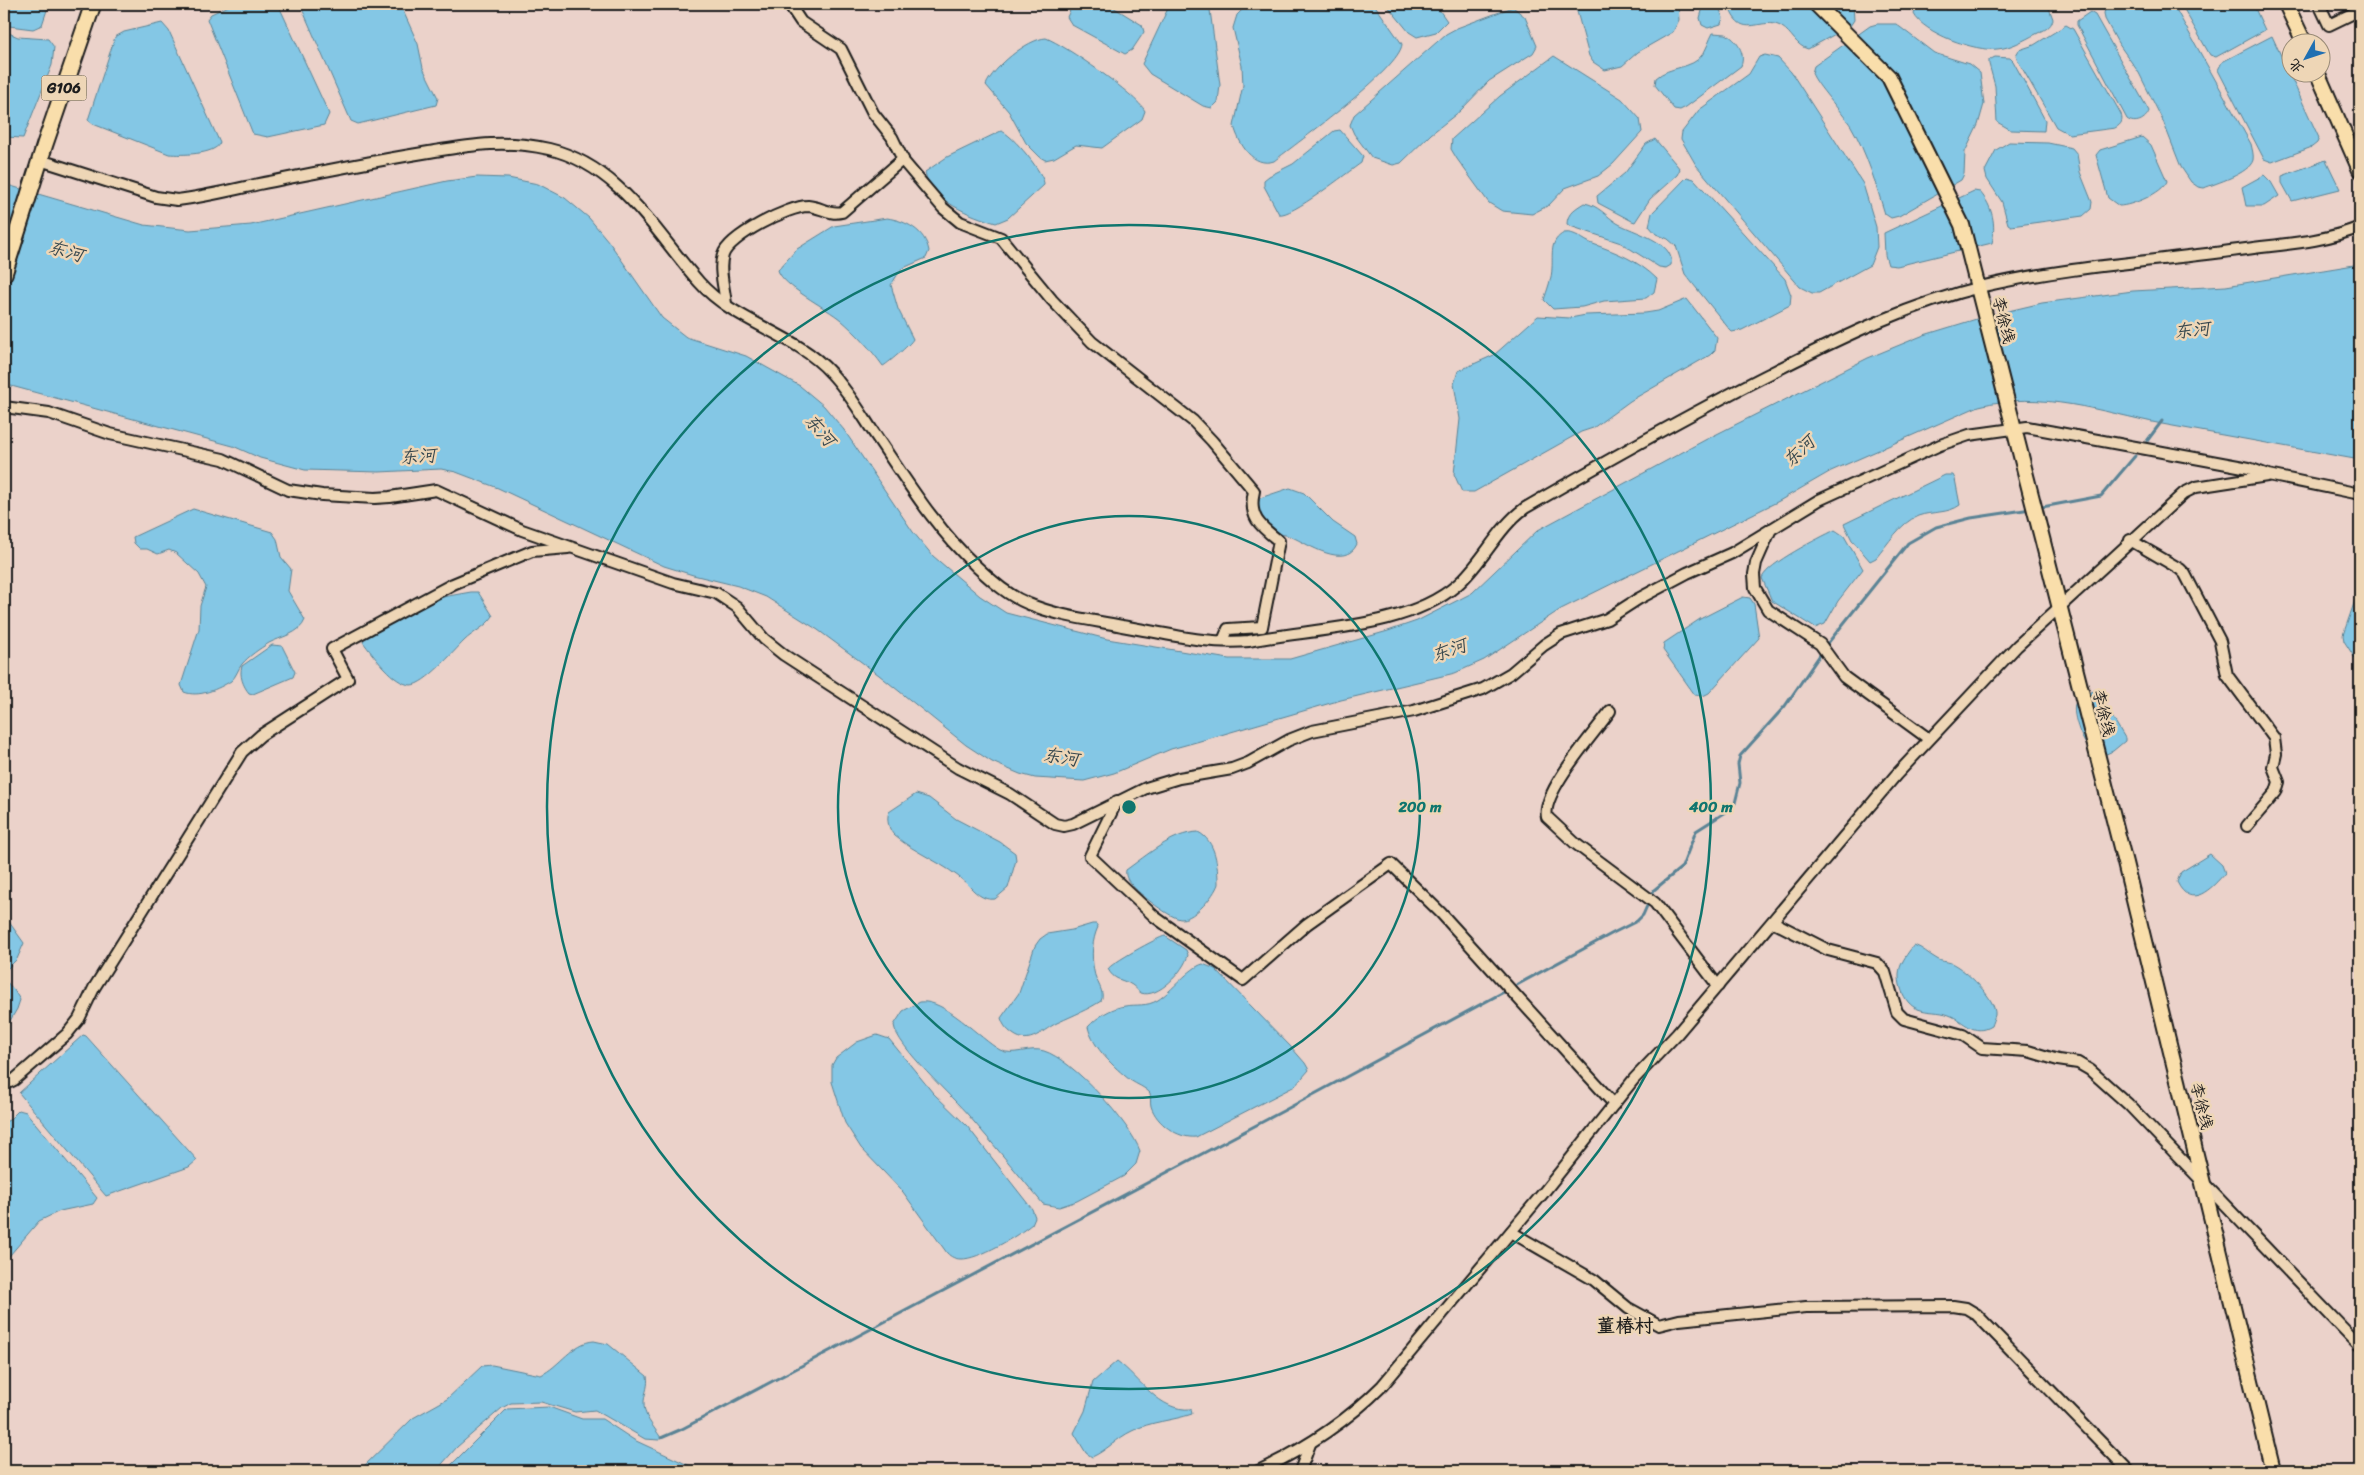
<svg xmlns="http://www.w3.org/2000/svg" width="2364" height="1475" font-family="Sriracha,'LXGW WenKai TC',sans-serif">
<rect width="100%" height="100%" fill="#ebd2ca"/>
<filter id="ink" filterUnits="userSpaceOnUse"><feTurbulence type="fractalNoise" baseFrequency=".02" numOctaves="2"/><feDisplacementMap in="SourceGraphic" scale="10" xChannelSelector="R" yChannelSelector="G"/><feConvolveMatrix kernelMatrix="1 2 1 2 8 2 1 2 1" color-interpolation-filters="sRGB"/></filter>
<g filter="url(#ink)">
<g fill="#84c7e5" stroke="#5a8395">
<path d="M6,4H49L42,25L33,29L9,26L4,14Z"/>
<path d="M233,4H278L329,114L324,125L268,137L253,134L207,19L211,14Z"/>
<path d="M300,4H400L418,44L423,68L438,98L436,105L358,124L351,121Z"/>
<path d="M1073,4H1108L1142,25L1144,32L1132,50L1125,54L1072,25L1067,17Z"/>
<path d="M1170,4H1205L1210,10L1220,85L1218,102L1212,108L1203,106L1150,74L1142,64Z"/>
<path d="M1248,4H1374L1402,44C1401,68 1297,143 1274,161C1253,168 1239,144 1234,126L1243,85L1242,66L1233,28L1237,15Z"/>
<path d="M1386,4H1435L1447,21L1436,32L1417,37L1409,32Z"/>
<path d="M1575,4H1678L1679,20L1673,32L1638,52L1622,66L1605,70L1593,62L1589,56Z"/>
<path d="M1704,4H1718L1723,18L1721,24L1708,28L1702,25L1700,18Z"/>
<path d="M1728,4H1853L1854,20L1850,26L1808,49C1796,46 1792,33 1782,27C1761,14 1741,44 1728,4Z"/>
<path d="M1918,4H2043L2049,8L2053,19C2051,28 2044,30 2036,34C2024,40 2011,48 1997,49C1976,52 1923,33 1914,14Z"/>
<path d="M2107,4H2173L2251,144C2252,149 2254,155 2253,160C2249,174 2216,183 2204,188L2198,187L2191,182L2181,167L2163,121L2139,73L2118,43L2105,19L2104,13Z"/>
<path d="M2181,4H2253L2265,30L2216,57L2210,55Z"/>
<path d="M1513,7L1525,17L1537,46L1533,53L1489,81L1460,111L1431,134L1401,163L1393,165L1372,158L1354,134L1350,125L1354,115L1446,34L1457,28Z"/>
<path d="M2090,12L2095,15L2149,111C2146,120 2135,125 2127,119L2077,25V21Z"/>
<path d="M162,23L169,31L220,143C214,155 181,155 169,154L93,124L88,120L115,37L124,32Z"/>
<path d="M1877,24H1896L1934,53L1969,64L1980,73L1984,104L1978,125L1965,152L1964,174L1961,180L1899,216L1891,218L1885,214C1876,185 1867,153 1851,126C1842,112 1816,85 1812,73L1814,66L1870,26Z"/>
<path d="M2066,25L2073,29L2121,114C2123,121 2122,124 2115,128L2069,134L2056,127L2018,61L2016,55L2019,50L2034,45Z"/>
<path d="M4,31L18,37L48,39L54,47L52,65L23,138L4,137Z"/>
<path d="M1713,33L1726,34C1737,40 1746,53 1741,66L1686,107L1680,110L1674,109L1655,85L1656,78C1669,66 1693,69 1702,55C1707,49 1709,40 1713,33Z"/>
<path d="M2272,36L2319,138L2317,143L2312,147L2272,162L2264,159L2218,70L2222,62Z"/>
<path d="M1046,38C1065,45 1137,95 1145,111L1142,119L1102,148L1076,145L1054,158L1045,160L1040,157L1026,143L1009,112L986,85C993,68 1027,39 1046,38Z"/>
<path d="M1765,55L1778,58L1791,72L1863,184L1876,227L1877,247L1870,265L1819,293H1812L1800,287L1696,165L1681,139L1682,132L1699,110L1749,74L1759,57Z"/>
<path d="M1554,56L1622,99L1640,119L1642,132L1613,164L1598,176L1565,188L1549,205L1532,214L1502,211L1489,203L1457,159L1451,149L1452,139L1500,96Z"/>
<path d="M1995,57L2010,58L2013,61L2045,120L2044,131L2011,130L1997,122L1995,86L1989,64V60Z"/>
<path d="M1340,130L1363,156L1361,163C1348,172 1290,218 1279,214L1264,186V180L1269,176L1293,164L1334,131Z"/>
<path d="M1001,131C1011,133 1046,175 1044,185L1008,218L996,223C972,216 930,201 925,172L947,157Z"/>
<path d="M2142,137L2151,145L2167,181C2163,193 2131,206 2119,206L2108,198L2096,155L2100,150Z"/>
<path d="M1655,139L1680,169L1677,175L1650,199L1635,222L1632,221L1598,203L1597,196L1625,173L1646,144Z"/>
<path d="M2009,142L2048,143L2072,148L2077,154L2080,172L2092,202L2091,209L2083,216L2011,226L2008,224L2002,202L1987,179L1985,171L1996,150Z"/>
<path d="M2326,160L2340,189L2292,201L2282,183V176Z"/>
<path d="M2264,175L2271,182L2279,196L2264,206H2246L2242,187Z"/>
<path d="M477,177L508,178L538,184L565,198L589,218L609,242L662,318L686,337L746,356L800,386L824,406L844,430L913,532L933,556L980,596L1006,613L1107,639L1229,659H1290L1388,631L1417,621L1472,593L1538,530L1705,440L1868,358L1924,335L1983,317L2042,303L2133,291L2226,286L2360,264V460C2294,448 2228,436 2162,424C2102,412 2041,390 1979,406L1831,471L1779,501L1561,609L1484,660L1455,673L1341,700L1200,741L1171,749L1114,773L1084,781L1035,778L1020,774L992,762L966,745L879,675L818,630L766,597L738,586L693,575L664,566L498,488L456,472L441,469L379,472L305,470L260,458L233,446L4,384V184L144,225L190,230L251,225L447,181Z"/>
<path d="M1687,177L1694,179L1785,279L1791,295L1790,305L1742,330L1732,332L1730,330L1685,274L1676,246L1668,239L1656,234L1649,226L1652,213Z"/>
<path d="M1974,191L1980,192C1993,207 1996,225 1992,243L1897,266L1888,265L1885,255L1884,233Z"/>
<path d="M1584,203C1598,205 1606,216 1617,223C1632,232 1676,242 1671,265L1666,268L1659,267L1621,243L1570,226L1567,224C1567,213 1576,208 1584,203Z"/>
<path d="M887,218C906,221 925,230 929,251L926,258L901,269L891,285L898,309L913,339C911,344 886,365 883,366C870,348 857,334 841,320C827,308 782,286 778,270L797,249L834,226Z"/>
<path d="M1564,233C1576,231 1583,241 1593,244C1616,252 1639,261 1657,279L1654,292L1646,298L1604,301L1582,307L1553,309L1544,300C1547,290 1552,278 1552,268C1553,254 1549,241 1564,233Z"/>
<path d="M1687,299L1717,338L1715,350L1710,355L1630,401L1593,428L1581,432L1474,492H1462L1454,474L1460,419L1454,384L1458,371L1494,355L1538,316L1570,318L1586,315L1645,313L1658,311Z"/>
<path d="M1945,475H1953L1955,479L1960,505C1948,514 1932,511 1918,516C1900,523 1888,544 1876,558L1870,561L1852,540L1844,524Z"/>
<path d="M1290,488L1304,493L1333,522L1355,537L1357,544C1345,570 1308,544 1292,537C1286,534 1279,535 1273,532C1265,526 1259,516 1257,506L1260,498Z"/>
<path d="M193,509L272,532L277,539L281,557L291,569L288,591L305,620C300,634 280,637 269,643C259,649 249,656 242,664C238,669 236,677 231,681C218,689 199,698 184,692L181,685L199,629L200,606L206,587L199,574L176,553L169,550L158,554L147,549H140L134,543L133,537Z"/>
<path d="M1835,530L1844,536L1863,569L1838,601L1825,624L1815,628L1772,601L1762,578C1768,563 1819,538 1835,530Z"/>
<path d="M2360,586V666L2344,641L2343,635Z"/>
<path d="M471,592H478L493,616C486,627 473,632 464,641C454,651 425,685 411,685C393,684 373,655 363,642L364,638L373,632L437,598Z"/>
<path d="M1743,597L1750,598L1754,604L1759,638L1709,693L1703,696L1695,695L1663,650L1664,643L1700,619Z"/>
<path d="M272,645L282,646L295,672L293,677L253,694L249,693C243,686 239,675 242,666Z"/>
<path d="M2096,690L2125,738V741L2113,751L2104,755C2100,753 2094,752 2090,749C2082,743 2070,710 2076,702C2081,696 2089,693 2096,690Z"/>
<path d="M916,794L929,798L956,819L1000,842L1015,853L1016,860L1008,888L995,899C982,901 974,891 966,883C946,864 915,853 895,836C889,831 886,819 889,812Z"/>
<path d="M1198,832C1216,841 1218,866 1218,884C1214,896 1195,918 1182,919C1172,920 1138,893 1131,884C1127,880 1125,875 1126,870C1147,855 1172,833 1198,832Z"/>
<path d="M2210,854L2222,865L2225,873C2212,888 2191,911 2177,882L2181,872Z"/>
<path d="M4,915L24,943L17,959L4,972Z"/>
<path d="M1092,924H1096L1098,927C1092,940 1091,956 1094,971C1095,981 1106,992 1101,1001C1087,1010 1074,1015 1059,1022C1043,1029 1030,1047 1013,1034C1007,1030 1003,1025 1001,1018L1019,993L1035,946L1040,939L1047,934L1072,930Z"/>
<path d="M1165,936L1186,950L1188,955C1184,971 1158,999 1141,993C1138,991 1135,987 1132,985C1123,979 1114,981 1108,969C1110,964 1158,937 1165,936Z"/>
<path d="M1914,945C1923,948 1928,954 1937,959C1941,962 1946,961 1951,963C1965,969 1997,999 1995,1015C1994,1018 1992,1023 1991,1026C1973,1037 1965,1021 1949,1015C1939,1011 1928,1013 1918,1009C1903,1004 1895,979 1901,965C1904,958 1909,951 1914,945Z"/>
<path d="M1203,964L1215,969L1291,1047L1305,1063L1309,1070L1295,1086L1196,1137C1178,1139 1156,1123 1151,1106C1150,1102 1151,1098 1150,1093C1145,1087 1137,1085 1130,1080C1114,1067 1093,1048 1088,1027C1097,1017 1111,1008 1125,1006C1136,1004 1147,1007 1158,1000C1171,992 1190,967 1203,964Z"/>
<path d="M4,979L14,990L20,1000L17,1009L4,1031Z"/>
<path d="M920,1002C944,998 980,1039 1000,1050C1013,1057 1030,1046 1044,1051C1072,1059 1131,1124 1140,1151L1136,1164L1124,1176L1077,1201L1059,1207L1043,1204C1019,1175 994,1145 969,1116C954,1098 896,1046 894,1025L903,1011Z"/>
<path d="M83,1035L86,1036L197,1160L189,1167L106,1196L19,1093Z"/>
<path d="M877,1035L889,1039L933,1093L967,1126L1032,1209L1035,1217L1032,1224C1019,1235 978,1260 961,1259C955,1259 951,1257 947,1253L903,1192L861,1148L845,1123L832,1082V1065L836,1058L857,1042Z"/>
<path d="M19,1110L26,1112L97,1198L93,1204L60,1211L39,1221L4,1262V1120L8,1121Z"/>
<path d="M594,1341L608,1344L647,1376C649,1385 645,1392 644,1401C643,1417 653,1425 661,1438L659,1440L645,1439L595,1410L575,1412L541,1402L511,1403L502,1408L457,1447L436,1471H359L413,1418L447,1399L482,1366L492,1365L541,1375C559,1367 573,1342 594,1341Z"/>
<path d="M1117,1361C1140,1378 1159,1412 1191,1409L1192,1414C1172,1421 1151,1421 1132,1431C1117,1438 1106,1451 1092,1457L1086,1453L1074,1433L1085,1411L1093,1382Z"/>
<path d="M549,1407L582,1419H602L634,1440L701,1471H445L507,1409Z"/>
</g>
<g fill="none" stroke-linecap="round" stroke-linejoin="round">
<g stroke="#5a8395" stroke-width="3">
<path d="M2147,441L2162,421"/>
<path d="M2037,508L2101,496L2135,456"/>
<path d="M661,1438L682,1429L1283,1111L1613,933L1637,921L1643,915L1654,890L1682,867L1696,831L1726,812L1735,803L1740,783L1738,764L1740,756L1785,706L1828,643L1908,543L1936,527L1971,518L2031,509"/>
</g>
<g stroke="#1c1c1c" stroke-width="14">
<g id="minor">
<path d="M789,4L801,22L841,49L873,113L892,137L904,162L943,208L960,222L1001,238L1052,300L1092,342L1193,421L1212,441L1254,491C1248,517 1260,526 1279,541L1262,627L1228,629L1223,641"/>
<path d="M2319,4L2329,25L2360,10"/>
<path d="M40,160L156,197L177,200C204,197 232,190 259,184C315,173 372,161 429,152C472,145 505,139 549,149C620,166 655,232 699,282C735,323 795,333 831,373C847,390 859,410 872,430C905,478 934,527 977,567C993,582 1009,596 1029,604C1057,616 1092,620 1122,626C1164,633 1207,645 1249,641C1314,628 1406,629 1457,585C1483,563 1497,528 1525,508C1608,460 1691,413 1777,370C1844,336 1910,304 1984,286C2070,266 2159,261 2246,249C2284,244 2324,242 2360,227"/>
<path d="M726,305C725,290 718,269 723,255C729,236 789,206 808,206C821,207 829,215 842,212L903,159"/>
<path d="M4,407L49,413L110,434L223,459L288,490L322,495L375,498L390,497L436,490L522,530L673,583L716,593L737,607L764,639L784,655L958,768L1010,794L1055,824L1064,826L1073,824L1146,788L1179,778L1232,769L1248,763L1289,740L1312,731L1414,711L1483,689L1511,673L1544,645L1561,634L1607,619L1638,599L1687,573L1732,553L1819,500L1940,445L1969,435L2027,427L2249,468L2268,475L2360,494"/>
<path d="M1771,529L1756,563L1754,574L1755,588L1768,610L1820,644L1844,677L1929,739"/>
<path d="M2130,540L2180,569L2185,574L2220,641L2227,675L2274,738L2276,754L2273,767L2279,782L2276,792L2247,826"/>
<path d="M1610,711C1595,733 1541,792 1547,817L1576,844L1655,903L1718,986"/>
<path d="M1117,801L1090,856L1155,917L1243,980L1307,924L1391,864L1441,913L1614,1104"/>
<path d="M1773,922L1828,950L1877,963L1885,972L1897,1012L1904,1019L1963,1035L1982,1048L2028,1051L2058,1060L2078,1063L2090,1070L2128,1104L2360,1346"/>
<path d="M4,1079L10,1082L14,1080L67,1034L79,1019L94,988L242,752L261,735L348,679L332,649L453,584L532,551L568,548"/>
<path d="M1511,1232L1594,1280L1628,1308L1659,1325L1679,1320L1806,1307L1953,1306L1966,1308L1976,1314L2129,1471"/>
<path d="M1258,1471C1305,1449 1345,1423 1382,1386L1544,1192L1634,1079L1677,1034L1896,775L2017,646L2184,493L2196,487L2267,476"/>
<path d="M1300,1471L1310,1444"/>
</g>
</g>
<g stroke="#1c1c1c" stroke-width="18">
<g id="major">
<path d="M1816,4L1889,77L1962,225L2125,863L2273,1471"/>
<path d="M2286,4L2304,42"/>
<path d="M2317,72L2360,170"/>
</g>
</g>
<g stroke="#1c1c1c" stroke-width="19">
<path id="highway" d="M4,274L45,144L93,4"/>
</g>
<use href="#minor" stroke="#eed6b6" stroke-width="10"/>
<use href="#major" stroke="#f9deab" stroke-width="14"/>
<use href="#highway" stroke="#f9deab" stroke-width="15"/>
</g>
</g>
<g fill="none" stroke="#0f766e" stroke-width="2.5">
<circle cx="1129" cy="807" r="291"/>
<circle cx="1129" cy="807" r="582"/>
</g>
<g text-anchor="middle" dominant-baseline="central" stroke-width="5" stroke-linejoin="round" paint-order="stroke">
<rect fill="#eed6b6" stroke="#5b544a" stroke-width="1" x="41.5" y="75.5" width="45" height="25" rx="4"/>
<g font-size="15" font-weight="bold" fill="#1c1c1c">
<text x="64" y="88">G106</text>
</g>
<g font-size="16" fill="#1c1c1c" stroke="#eed6b6">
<text transform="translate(2004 320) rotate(76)">李徐线</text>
<text transform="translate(2104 713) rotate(76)">李徐线</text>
<text transform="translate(2202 1106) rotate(76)">李徐线</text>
</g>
<g font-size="18" font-style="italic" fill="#36474e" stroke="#eed6b6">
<text transform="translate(66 251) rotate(16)">东河</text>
<text transform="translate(2192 330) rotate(-6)">东河</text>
<text transform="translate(820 430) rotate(49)">东河</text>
<text transform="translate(1799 451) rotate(-43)">东河</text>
<text transform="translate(418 456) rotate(-3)">东河</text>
<text transform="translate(1449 650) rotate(-19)">东河</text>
<text transform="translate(1061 757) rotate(9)">东河</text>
</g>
<g font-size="19" font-weight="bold" fill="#1c1c1c" stroke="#eed6b6">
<text x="1625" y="1325">董椿村</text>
</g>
</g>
<circle cx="1129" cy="807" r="8" fill="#0f766e" stroke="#eed6b6" stroke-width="2.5"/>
<g font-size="15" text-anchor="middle" font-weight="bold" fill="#0f766e" stroke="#eed6b6" stroke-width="5" stroke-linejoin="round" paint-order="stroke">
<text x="1420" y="812">200 m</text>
<text x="1711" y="812">400 m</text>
</g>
<rect width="2364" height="1475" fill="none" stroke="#eed6b6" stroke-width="20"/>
<rect x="10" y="10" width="2344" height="1455" fill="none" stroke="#1c1c1c" stroke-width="2" filter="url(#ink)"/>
<g transform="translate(2306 58) rotate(230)"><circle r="24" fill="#eed6b6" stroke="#9a8c78"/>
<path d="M0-4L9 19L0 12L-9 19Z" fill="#1f6fb2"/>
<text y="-8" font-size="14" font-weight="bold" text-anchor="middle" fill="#1c1c1c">北</text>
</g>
</svg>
